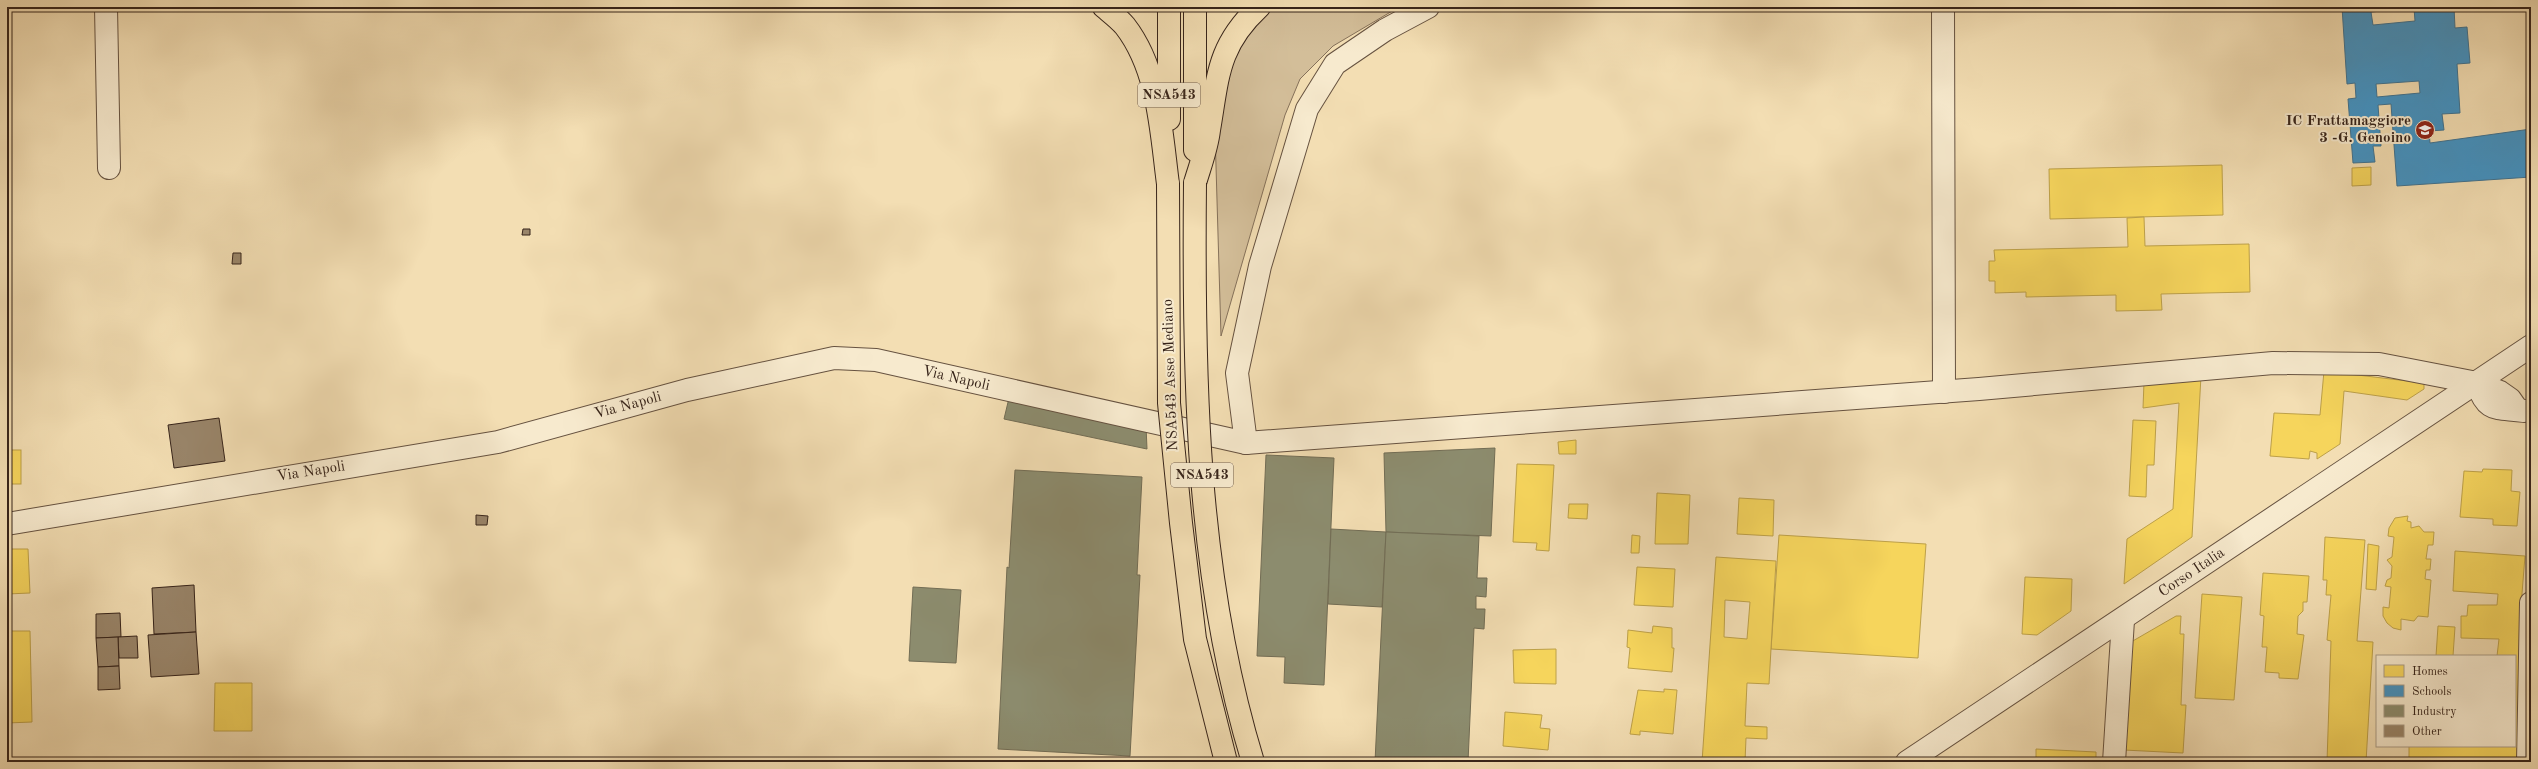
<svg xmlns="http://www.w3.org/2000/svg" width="2538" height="769" font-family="'Old Standard TT',serif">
<rect width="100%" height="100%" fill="#f3deb3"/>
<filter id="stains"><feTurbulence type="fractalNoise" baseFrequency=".005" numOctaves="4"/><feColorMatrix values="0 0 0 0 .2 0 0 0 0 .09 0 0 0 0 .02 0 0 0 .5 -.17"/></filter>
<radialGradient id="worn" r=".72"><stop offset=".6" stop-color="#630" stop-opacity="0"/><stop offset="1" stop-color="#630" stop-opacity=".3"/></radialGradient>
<path fill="#d3be99" stroke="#85715a" d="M1270,7H1399L1333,46L1300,79L1285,115L1221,336L1215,132L1226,72L1245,31Z"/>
<g fill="#f6d55c" stroke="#bda048" fill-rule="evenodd">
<path d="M2222,165L2223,215L2050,219L2049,169Z"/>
<path d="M2371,167V185L2352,186V168Z"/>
<path d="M2144,217L2145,246L2249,244L2250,292L2161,294L2162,310L2116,311V295L2026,297V292L1995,293V281H1989V261H1995L1994,250L2128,247L2127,218Z"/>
<path d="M2324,371L2424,383V389L2407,400L2344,391L2340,444L2317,459V453L2310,451L2309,459L2270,456L2274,413L2320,415Z"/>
<path d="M2201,376L2192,537L2124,584L2127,539L2173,509L2179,403L2143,408L2144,382Z"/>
<path d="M2133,420L2156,421L2154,465H2147L2146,497L2129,496Z"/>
<path d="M1576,440V454H1559L1558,442Z"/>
<rect x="7" y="450" width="14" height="34"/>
<path d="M1517,464L1554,465L1549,551L1536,550L1537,543L1513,542Z"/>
<path d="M2483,469L2512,470L2511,491L2520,492L2517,526L2493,525V519L2460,517L2464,471L2482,472Z"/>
<path d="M1657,493L1690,495L1688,544H1655Z"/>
<path d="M1739,498L1774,500L1773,536L1737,534Z"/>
<path d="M1569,504H1588L1587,519L1568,518Z"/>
<path d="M2408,516L2407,521L2411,522V528L2419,526L2424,532H2434L2433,545H2428L2426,559H2431L2430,570H2426L2425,579L2431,580L2428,617L2418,616L2414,621L2401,619V630L2393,628L2387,623L2383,616V607L2389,608L2391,587L2385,586L2387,580L2391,578L2392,566L2387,560L2392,557L2394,537L2388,536L2389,528L2395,518Z"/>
<path d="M1632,535L1640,536L1639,553H1631Z"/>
<path d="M1779,535L1926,544L1918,658L1771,649Z"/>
<path d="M2325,537L2365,540L2357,641L2373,642L2366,762H2327L2331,641L2327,640L2331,595H2326L2327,580H2323Z"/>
<path d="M2368,544L2379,546L2376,590L2366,589Z"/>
<path d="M7,549H28L30,593L7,594Z"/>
<path d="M2455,551L2525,556L2521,606L2523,762H2409V746H2515V656H2497L2499,639L2461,638V616H2467L2468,605H2497L2498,594L2453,591Z"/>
<path d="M1716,557L1776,561L1769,684L1747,683L1745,726L1767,727V739L1746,738L1745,762H1702ZM1725,600L1750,602L1747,639L1724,637Z"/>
<path d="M1637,567L1675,569L1673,607L1634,605Z"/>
<path d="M2263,573L2309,576L2307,602H2303V611L2298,616L2297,634L2304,635L2298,679L2279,678V673L2265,672L2267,647H2262L2264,616L2260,615Z"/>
<path d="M2025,577L2072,579L2071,611L2037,635L2022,634Z"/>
<path d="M2202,594L2242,597L2234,700L2195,698Z"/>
<path d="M2176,616H2181L2180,634H2184L2181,705H2186L2183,753L2124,750L2131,642Z"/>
<path d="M1653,626L1672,628V648H1674L1672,672L1628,668L1630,648L1627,647L1628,630L1652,633Z"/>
<path d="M2438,626L2455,627L2453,656H2436Z"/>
<path d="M7,631H30L32,722L7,723Z"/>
<path d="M1556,649V684L1514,683L1513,650Z"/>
<path d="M215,683H252V731H214Z"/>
<path d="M1664,689L1677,690L1673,734L1640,731V735L1630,734L1638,690L1664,692Z"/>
<path d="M1505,712L1542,715L1540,728L1550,729L1548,750L1503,746Z"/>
<path d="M2036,749L2096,752V762H2036Z"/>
</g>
<path fill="#4393c3" stroke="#3f7290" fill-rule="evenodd" d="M2342,7H2454L2455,28L2467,27L2470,63L2457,64L2460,113L2442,114L2444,130L2429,131L2430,143L2531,129V177L2397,186L2391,104L2378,105L2381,146H2373L2375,162L2353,163L2348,99L2356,98L2355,83L2347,84ZM2414,8L2415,21L2373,25L2371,12ZM2419,81L2420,93L2377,97L2376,84Z"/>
<g fill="#8c8c6e" stroke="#726d55">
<path d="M1009,398L1146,426L1147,449L1004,419Z"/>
<path d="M1495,448L1491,536L1386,532L1384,453Z"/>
<path d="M1266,455L1334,458L1324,685L1284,683L1285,657L1257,656Z"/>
<path d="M1015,470L1142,477L1137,575H1140L1130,756L998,749L1007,567L1009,568Z"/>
<path d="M1331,529L1386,532L1382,607L1328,604Z"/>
<path d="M1386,532L1479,536L1477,578H1487L1486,597L1476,596V609H1485L1484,629L1474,628L1468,762H1375Z"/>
<path d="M913,587L961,590L956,663L909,661Z"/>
</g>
<g fill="#99856a" stroke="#37241a">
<path d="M523,229H530V235H522Z"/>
<path d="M233,253H241V264H232Z"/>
<path d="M219,418L225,461L174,468L168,425Z"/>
<path d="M476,515L488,516L487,525H476Z"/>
<path d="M194,585L196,632L154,634L152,588Z"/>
<path d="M120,613L121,637L96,638V614Z"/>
<path d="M196,632L199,674L151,677L148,635Z"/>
<path d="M137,636L138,658H119L118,637Z"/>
<path d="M118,637L119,666L98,667L96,638Z"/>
<path d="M119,666L120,689L98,690V667Z"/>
</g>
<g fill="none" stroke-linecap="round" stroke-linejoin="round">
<g stroke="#665240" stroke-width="24">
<g id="minor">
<path d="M106,7L109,168"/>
<path d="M1943,7L1944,392"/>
<path d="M2477,383C2487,414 2497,407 2524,411"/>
<path d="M1246,443L1237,373L1260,266L1307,109L1335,64L1385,30L1428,7"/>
<path d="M7,524L498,442L687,390L834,358L876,360L1246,443L1979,389L2273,363L2379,364L2477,383L2500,392L2510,399L2517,409"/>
<path d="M1907,762L2531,346"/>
<path d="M2114,762L2123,620"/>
<path d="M2528,762L2531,603"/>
</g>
</g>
<g stroke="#37241a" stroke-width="24">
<g id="highway">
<path d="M1104,7C1111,13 1119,19 1125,26C1159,70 1161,131 1168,184"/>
<path d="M1195,7V150"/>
<path d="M1169,119V7"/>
<path d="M1195,183C1200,166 1207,148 1209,130C1218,78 1217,46 1259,7"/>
</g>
</g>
<use href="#minor" stroke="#f7eace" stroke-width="22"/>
<use href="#highway" stroke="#f3deb3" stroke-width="22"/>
<g stroke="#37241a" stroke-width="24" stroke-linecap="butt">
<g id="highway-bridge">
<path d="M1195,183C1193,377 1196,576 1253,762"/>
<path d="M1168,184L1169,403L1181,523L1195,639L1226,762"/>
</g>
</g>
<use href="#highway-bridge" stroke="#f3deb3" stroke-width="22"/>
</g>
<defs>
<g id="school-disc" transform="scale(1)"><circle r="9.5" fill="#8f2418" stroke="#f7eace"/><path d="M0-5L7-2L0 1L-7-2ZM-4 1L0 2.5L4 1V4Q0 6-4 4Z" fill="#fff"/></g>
</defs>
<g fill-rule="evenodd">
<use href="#school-disc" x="2425" y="130"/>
</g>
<g text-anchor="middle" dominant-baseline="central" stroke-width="4" stroke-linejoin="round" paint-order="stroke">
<g fill="#f7eace" stroke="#715f50" stroke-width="1">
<rect x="1138" y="83" width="62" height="24" rx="3"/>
<rect x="1171" y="463" width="62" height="24" rx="3"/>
</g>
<g font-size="14" font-weight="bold" fill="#37241a">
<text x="1169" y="95">NSA543</text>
<text x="1202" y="475">NSA543</text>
</g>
<g font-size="15" font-weight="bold" fill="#37241a" stroke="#f7eace" text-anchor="end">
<text x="2411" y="121">IC Frattamaggiore<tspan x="2411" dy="17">3 -G. Genoino</tspan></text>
</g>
<g font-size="15" fill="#37241a" stroke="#f7eace">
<text transform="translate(1171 375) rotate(-92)">NSA543 Asse Mediano</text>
<text transform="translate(956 379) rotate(13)">Via Napoli</text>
<text transform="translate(628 406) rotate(-15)">Via Napoli</text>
<text transform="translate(311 472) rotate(-9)">Via Napoli</text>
<text transform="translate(2192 573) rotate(-34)">Corso Italia</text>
</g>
</g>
<rect width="2538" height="769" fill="none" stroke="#f3deb3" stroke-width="24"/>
<rect x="8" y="8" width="2522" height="753" fill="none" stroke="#37241a" stroke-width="2"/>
<rect x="12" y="12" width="2514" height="745" fill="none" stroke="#37241a"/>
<rect x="2376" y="655" width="140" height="92" fill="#f7eace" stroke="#aa9b86"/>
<rect x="2384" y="665" width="20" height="12" fill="#f6d55c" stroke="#aa9b86"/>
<text x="2412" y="675" font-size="12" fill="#37241a">Homes</text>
<rect x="2384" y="685" width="20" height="12" fill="#4393c3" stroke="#aa9b86"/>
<text x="2412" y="695" font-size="12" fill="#37241a">Schools</text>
<rect x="2384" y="705" width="20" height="12" fill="#8c8c6e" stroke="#aa9b86"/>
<text x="2412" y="715" font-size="12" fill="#37241a">Industry</text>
<rect x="2384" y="725" width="20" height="12" fill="#99856a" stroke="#aa9b86"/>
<text x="2412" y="735" font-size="12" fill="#37241a">Other</text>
<rect width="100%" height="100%" filter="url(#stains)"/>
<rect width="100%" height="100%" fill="url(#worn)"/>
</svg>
